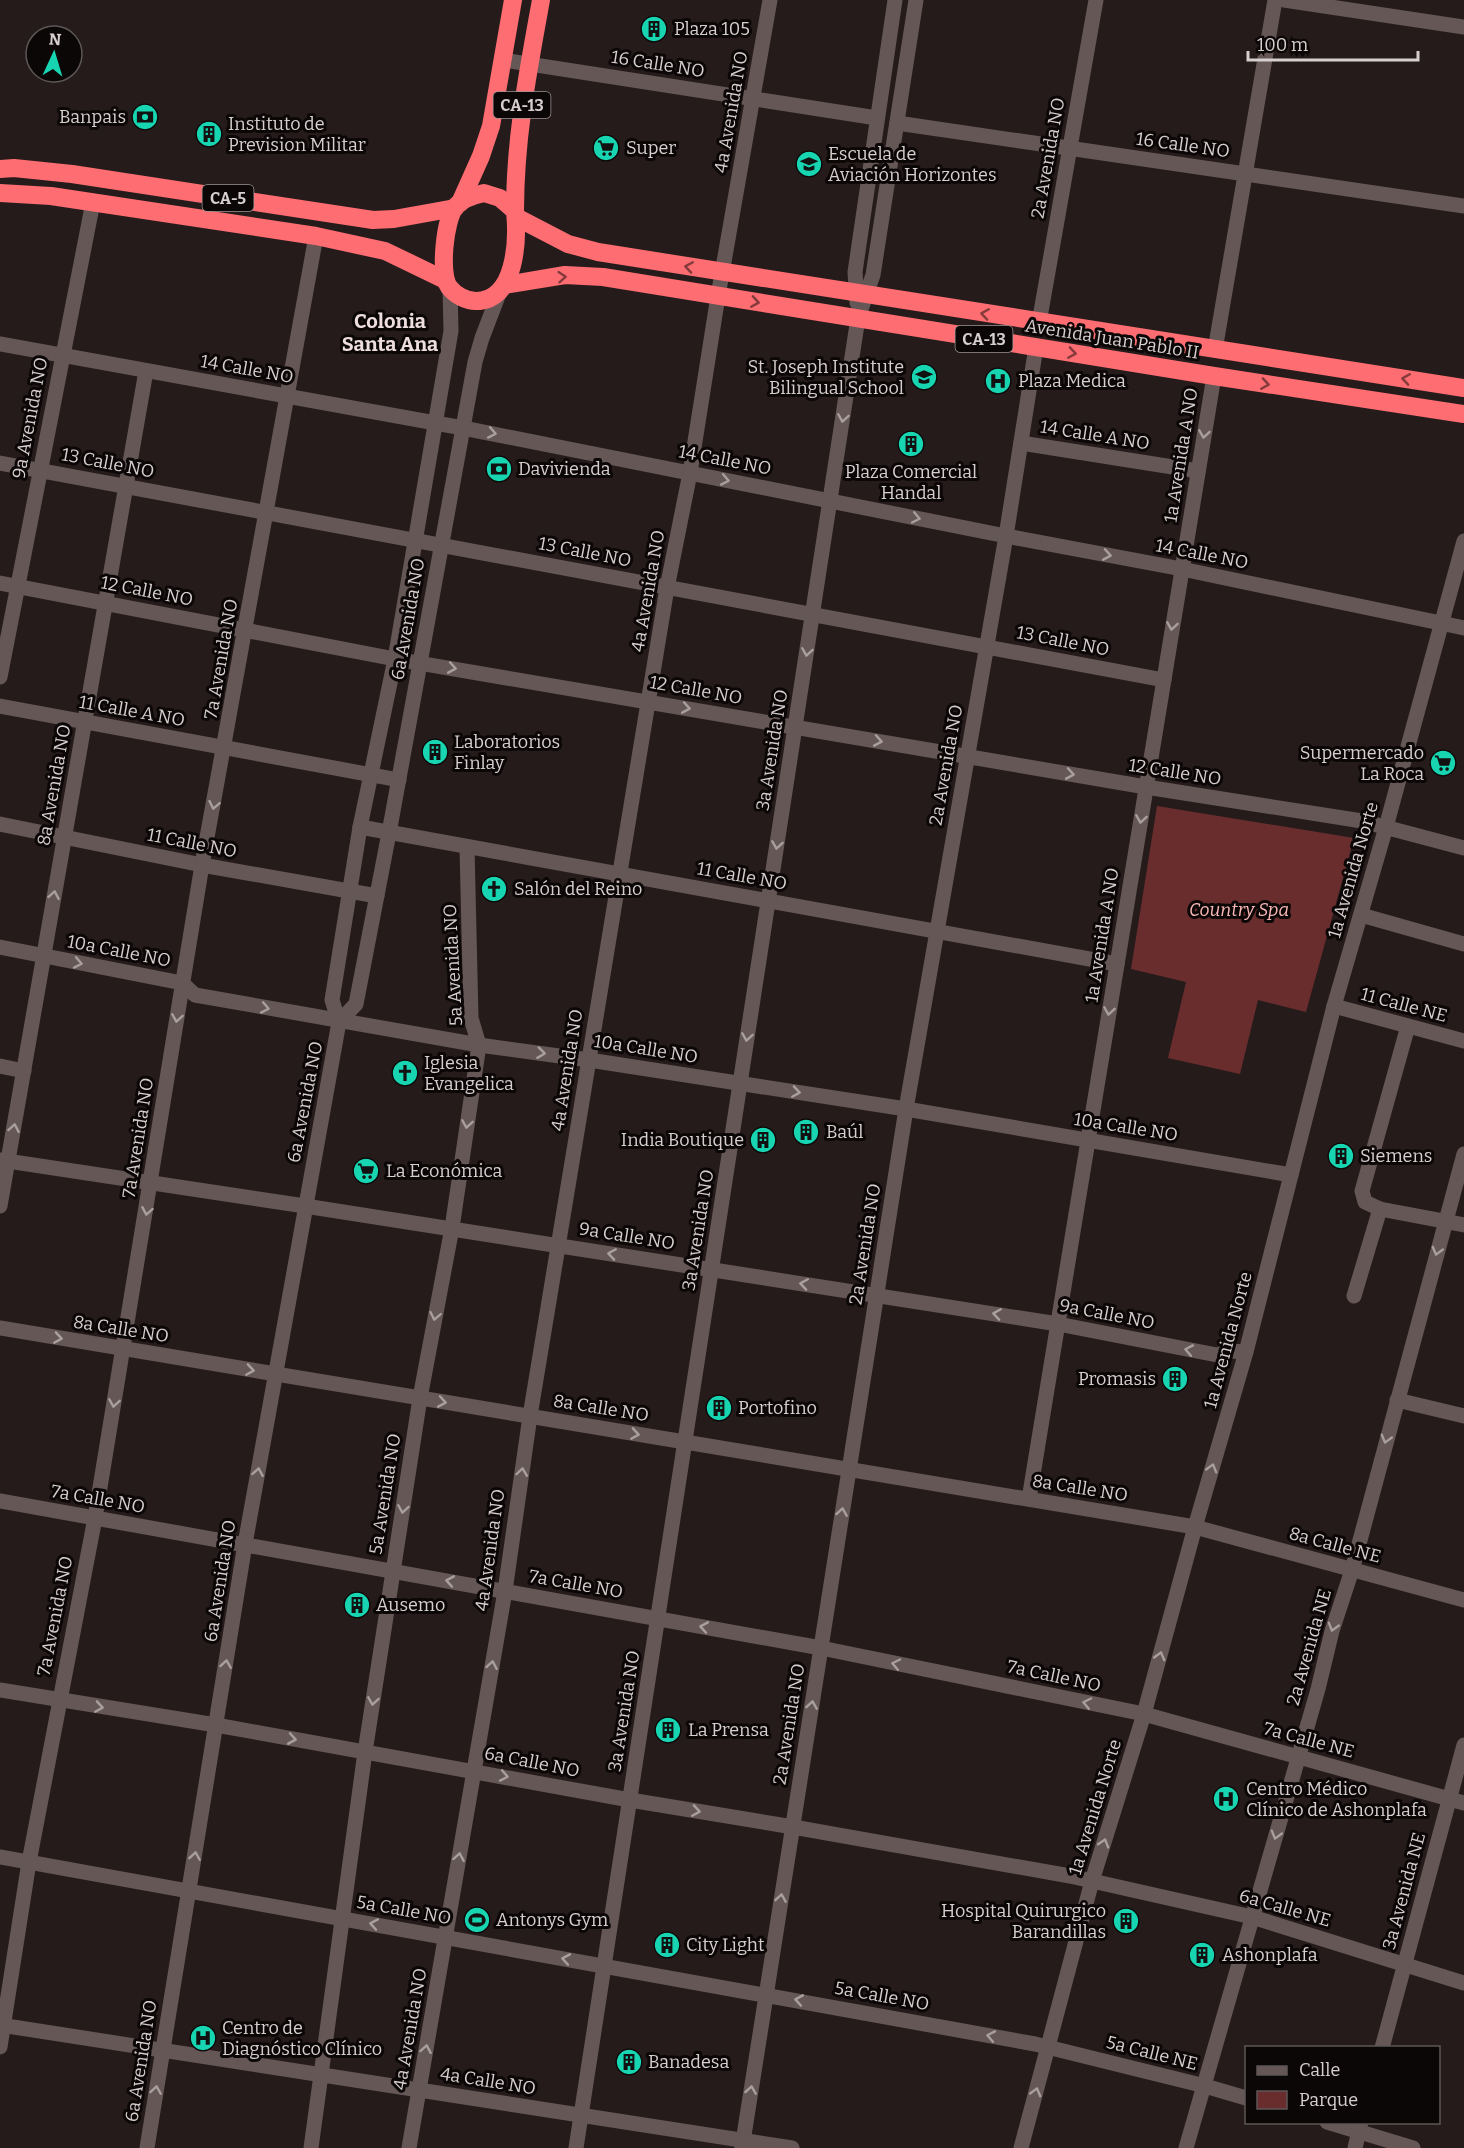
<svg xmlns="http://www.w3.org/2000/svg" width="1464" height="2148" font-family="Bitter,serif">
<rect width="100%" height="100%" fill="#261b1b"/>
<path fill="#6a2d2e" d="M1157,806L1354,838L1306,1012L1258,1000L1240,1074L1168,1058L1186,982L1131,969Z"/>
<g fill="none" stroke-linecap="round" stroke-linejoin="round">
<g stroke="#645756" stroke-width="15">
<path d="M1284,0L1464,27"/>
<path d="M503,60L877,118"/>
<path d="M897,123L1464,206"/>
<path d="M857,303L855,272L895,0"/>
<path d="M1039,323L1096,0"/>
<path d="M0,344L463,428L1006,536L1182,569L1464,628"/>
<path d="M1215,350L1275,0"/>
<path d="M1021,443L1198,471"/>
<path d="M0,463L1164,680"/>
<path d="M0,583L395,659L1146,787L1362,821L1464,848"/>
<path d="M0,677L93,202"/>
<path d="M0,706L399,780"/>
<path d="M0,824L202,865L377,896"/>
<path d="M360,827L1117,964"/>
<path d="M1361,915L1464,944"/>
<path d="M0,947L182,983L195,995L479,1045L589,1060L906,1109L1291,1175"/>
<path d="M1334,1006L1464,1041"/>
<path d="M339,1022L356,1004L389,833L475,362L482,338L500,291"/>
<path d="M1408,1026L1362,1191L1365,1202L1380,1209L1464,1225"/>
<path d="M0,1066L24,1071"/>
<path d="M0,1160L305,1206L1058,1324L1217,1355L1229,1351L1246,1352"/>
<path d="M0,1206L146,371"/>
<path d="M1354,1296L1380,1209"/>
<path d="M0,1328L1195,1527L1464,1600"/>
<path d="M1397,1400L1464,1416"/>
<path d="M1029,1499L1214,376"/>
<path d="M0,1501L821,1648L1144,1714L1464,1803"/>
<path d="M0,1690L216,1725L630,1800L793,1827L1070,1876L1252,1917L1464,1983"/>
<path d="M0,1857L1035,2044L1205,2086L1246,2098"/>
<path d="M0,2025L792,2148"/>
<path d="M0,2047L29,1862L95,1518L202,865L316,236"/>
<path d="M1382,2048L1464,1745"/>
<path d="M1327,2122L1413,2148"/>
<path d="M147,2148L245,1544L339,1022L332,1000L360,827L395,659L451,331L450,288"/>
<path d="M311,2148L365,1752L420,1398L452,1228L479,1045L471,1018L467,847"/>
<path d="M409,2148L505,1591L530,1416L667,588L690,473L718,296L770,0"/>
<path d="M576,2148L858,318L873,275L916,0"/>
<path d="M742,2148L906,1109L1006,536L1036,347"/>
<path d="M1021,2148L1092,1881L1144,1714L1195,1527L1246,1352L1334,1006L1386,827L1464,541"/>
<path d="M1186,2148L1318,1689L1332,1631L1352,1570L1464,1154"/>
<path d="M1355,2148L1361,2122"/>
</g>
<g stroke="#fe6d72" stroke-width="18">
<path d="M0,169L14,168L72,174L373,220L394,219L455,208"/>
<path d="M0,193L51,196L316,236L385,251L445,280"/>
<path d="M484,193L500,198L515,211C518,240 516,301 476,301C466,301 455,295 449,287C439,273 445,220 455,207C462,199 475,195 484,193Z"/>
<path d="M460,203L481,156L491,126L513,0"/>
<path d="M515,211C515,138 528,71 541,0"/>
<path d="M516,217L568,244L598,252L1464,388"/>
<path d="M505,285L565,275L603,277L1214,376L1464,414"/>
</g>
</g>
<defs><path id="oneway-chevron" d="M-2-3.5L2.5 0L-2 3.5" fill="none" stroke-width="1.6" stroke-linecap="round" stroke-linejoin="round" transform="scale(1.5)"/></defs>
<g stroke="#853a3c">
<use href="#oneway-chevron" transform="translate(689 267) rotate(-171)"/>
<use href="#oneway-chevron" transform="translate(562 277) rotate(-5)"/>
<use href="#oneway-chevron" transform="translate(755 302) rotate(9)"/>
<use href="#oneway-chevron" transform="translate(985 314) rotate(-171)"/>
<use href="#oneway-chevron" transform="translate(1072 353) rotate(9)"/>
<use href="#oneway-chevron" transform="translate(1406 379) rotate(-171)"/>
<use href="#oneway-chevron" transform="translate(1265 384) rotate(9)"/>
</g>
<g stroke="#a99f9f">
<use href="#oneway-chevron" transform="translate(843 418) rotate(99)"/>
<use href="#oneway-chevron" transform="translate(492 433) rotate(11)"/>
<use href="#oneway-chevron" transform="translate(1204 434) rotate(99)"/>
<use href="#oneway-chevron" transform="translate(725 480) rotate(11)"/>
<use href="#oneway-chevron" transform="translate(916 518) rotate(12)"/>
<use href="#oneway-chevron" transform="translate(1107 555) rotate(10)"/>
<use href="#oneway-chevron" transform="translate(1172 626) rotate(99)"/>
<use href="#oneway-chevron" transform="translate(807 652) rotate(99)"/>
<use href="#oneway-chevron" transform="translate(452 668) rotate(10)"/>
<use href="#oneway-chevron" transform="translate(686 708) rotate(10)"/>
<use href="#oneway-chevron" transform="translate(878 741) rotate(10)"/>
<use href="#oneway-chevron" transform="translate(1070 774) rotate(10)"/>
<use href="#oneway-chevron" transform="translate(214 805) rotate(101)"/>
<use href="#oneway-chevron" transform="translate(1141 819) rotate(99)"/>
<use href="#oneway-chevron" transform="translate(777 845) rotate(99)"/>
<use href="#oneway-chevron" transform="translate(54 895) rotate(-80)"/>
<use href="#oneway-chevron" transform="translate(78 963) rotate(11)"/>
<use href="#oneway-chevron" transform="translate(265 1008) rotate(11)"/>
<use href="#oneway-chevron" transform="translate(1109 1011) rotate(99)"/>
<use href="#oneway-chevron" transform="translate(177 1018) rotate(99)"/>
<use href="#oneway-chevron" transform="translate(747 1037) rotate(99)"/>
<use href="#oneway-chevron" transform="translate(541 1053) rotate(7)"/>
<use href="#oneway-chevron" transform="translate(796 1092) rotate(9)"/>
<use href="#oneway-chevron" transform="translate(467 1124) rotate(99)"/>
<use href="#oneway-chevron" transform="translate(14 1128) rotate(-80)"/>
<use href="#oneway-chevron" transform="translate(147 1211) rotate(100)"/>
<use href="#oneway-chevron" transform="translate(1437 1251) rotate(105)"/>
<use href="#oneway-chevron" transform="translate(612 1254) rotate(-171)"/>
<use href="#oneway-chevron" transform="translate(804 1284) rotate(-171)"/>
<use href="#oneway-chevron" transform="translate(997 1314) rotate(-171)"/>
<use href="#oneway-chevron" transform="translate(435 1316) rotate(101)"/>
<use href="#oneway-chevron" transform="translate(58 1338) rotate(9)"/>
<use href="#oneway-chevron" transform="translate(1189 1350) rotate(-169)"/>
<use href="#oneway-chevron" transform="translate(250 1370) rotate(9)"/>
<use href="#oneway-chevron" transform="translate(442 1402) rotate(10)"/>
<use href="#oneway-chevron" transform="translate(114 1403) rotate(99)"/>
<use href="#oneway-chevron" transform="translate(635 1434) rotate(9)"/>
<use href="#oneway-chevron" transform="translate(1386 1439) rotate(106)"/>
<use href="#oneway-chevron" transform="translate(1212 1468) rotate(-74)"/>
<use href="#oneway-chevron" transform="translate(258 1472) rotate(-80)"/>
<use href="#oneway-chevron" transform="translate(522 1472) rotate(-82)"/>
<use href="#oneway-chevron" transform="translate(403 1509) rotate(99)"/>
<use href="#oneway-chevron" transform="translate(842 1512) rotate(-81)"/>
<use href="#oneway-chevron" transform="translate(450 1581) rotate(-170)"/>
<use href="#oneway-chevron" transform="translate(704 1627) rotate(-170)"/>
<use href="#oneway-chevron" transform="translate(1333 1627) rotate(106)"/>
<use href="#oneway-chevron" transform="translate(1160 1656) rotate(-75)"/>
<use href="#oneway-chevron" transform="translate(226 1664) rotate(-81)"/>
<use href="#oneway-chevron" transform="translate(896 1664) rotate(-168)"/>
<use href="#oneway-chevron" transform="translate(492 1665) rotate(-80)"/>
<use href="#oneway-chevron" transform="translate(373 1701) rotate(99)"/>
<use href="#oneway-chevron" transform="translate(1087 1703) rotate(-168)"/>
<use href="#oneway-chevron" transform="translate(812 1705) rotate(-81)"/>
<use href="#oneway-chevron" transform="translate(99 1707) rotate(9)"/>
<use href="#oneway-chevron" transform="translate(292 1739) rotate(10)"/>
<use href="#oneway-chevron" transform="translate(504 1776) rotate(11)"/>
<use href="#oneway-chevron" transform="translate(696 1811) rotate(9)"/>
<use href="#oneway-chevron" transform="translate(1276 1835) rotate(106)"/>
<use href="#oneway-chevron" transform="translate(1104 1843) rotate(-73)"/>
<use href="#oneway-chevron" transform="translate(195 1856) rotate(-81)"/>
<use href="#oneway-chevron" transform="translate(459 1857) rotate(-80)"/>
<use href="#oneway-chevron" transform="translate(781 1898) rotate(-81)"/>
<use href="#oneway-chevron" transform="translate(374 1924) rotate(-170)"/>
<use href="#oneway-chevron" transform="translate(566 1959) rotate(-170)"/>
<use href="#oneway-chevron" transform="translate(799 2000) rotate(-170)"/>
<use href="#oneway-chevron" transform="translate(991 2036) rotate(-169)"/>
<use href="#oneway-chevron" transform="translate(426 2049) rotate(-80)"/>
<use href="#oneway-chevron" transform="translate(156 2090) rotate(-81)"/>
<use href="#oneway-chevron" transform="translate(751 2090) rotate(-81)"/>
<use href="#oneway-chevron" transform="translate(1036 2092) rotate(-75)"/>
</g>
<defs>
<g id="building-disc" transform="scale(1.35)"><circle r="9.5" fill="#18d5b2" stroke="#0c0707"/><path d="M-4-6H4V6H1V3H-1V6H-4ZM-2.5-4.3h1.7v1.8h-1.7ZM.8-4.3h1.7v1.8H.8ZM-2.5-1h1.7V.8h-1.7ZM.8-1h1.7V.8H.8Z" fill="#111"/></g>
<g id="bank-disc" transform="scale(1.35)"><circle r="9.5" fill="#18d5b2" stroke="#0c0707"/><path d="M-6-4H6V4H-6ZM0-2.3a2.3 2.3 0 1 0 0 4.6a2.3 2.3 0 1 0 0-4.6Z" fill="#111"/></g>
<g id="supermarket-disc" transform="scale(1.35)"><circle r="9.5" fill="#18d5b2" stroke="#0c0707"/><path d="M-6-5.5h2.5l.6 2H6L4.5 2H-2.5L-4.4-4H-6ZM-1.5 3.2a1.3 1.3 0 1 0 .1 0ZM3 3.2a1.3 1.3 0 1 0 .1 0Z" fill="#111"/></g>
<g id="school-disc" transform="scale(1.35)"><circle r="9.5" fill="#18d5b2" stroke="#0c0707"/><path d="M0-5L7-2L0 1L-7-2ZM-4 1L0 2.5L4 1V4Q0 6-4 4Z" fill="#111"/></g>
<g id="hospital-disc" transform="scale(1.35)"><circle r="9.5" fill="#18d5b2" stroke="#0c0707"/><path d="M-5-5h3v3.5h4V-5h3V5h-3V1.5h-4V5h-3Z" fill="#111"/></g>
<g id="church-disc" transform="scale(1.35)"><circle r="9.5" fill="#18d5b2" stroke="#0c0707"/><path d="M-1.2-6h2.4v3.5h3.3v2.4h-3.3V6h-2.4V-.1h-3.3v-2.4h3.3Z" fill="#111"/></g>
<g id="stadium-disc" transform="scale(1.35)"><circle r="9.5" fill="#18d5b2" stroke="#0c0707"/><path d="M0-5a6.5 5 0 1 0 0 10a6.5 5 0 1 0 0-10ZM-3.5-1.8h7v3.6h-7Z" fill="#111"/></g>
</defs>
<g fill-rule="evenodd">
<use href="#building-disc" x="654" y="29"/>
<use href="#bank-disc" x="145" y="117"/>
<use href="#building-disc" x="209" y="134"/>
<use href="#supermarket-disc" x="606" y="148"/>
<use href="#school-disc" x="809" y="164"/>
<use href="#school-disc" x="924" y="377"/>
<use href="#hospital-disc" x="998" y="381"/>
<use href="#building-disc" x="911" y="444"/>
<use href="#bank-disc" x="499" y="469"/>
<use href="#building-disc" x="435" y="752"/>
<use href="#supermarket-disc" x="1443" y="763"/>
<use href="#church-disc" x="494" y="889"/>
<use href="#church-disc" x="405" y="1073"/>
<use href="#building-disc" x="806" y="1132"/>
<use href="#building-disc" x="763" y="1140"/>
<use href="#building-disc" x="1341" y="1156"/>
<use href="#supermarket-disc" x="366" y="1171"/>
<use href="#building-disc" x="1175" y="1379"/>
<use href="#building-disc" x="719" y="1408"/>
<use href="#building-disc" x="357" y="1605"/>
<use href="#building-disc" x="668" y="1730"/>
<use href="#hospital-disc" x="1226" y="1799"/>
<use href="#stadium-disc" x="477" y="1920"/>
<use href="#building-disc" x="1126" y="1921"/>
<use href="#building-disc" x="667" y="1945"/>
<use href="#building-disc" x="1202" y="1955"/>
<use href="#hospital-disc" x="203" y="2038"/>
<use href="#building-disc" x="629" y="2062"/>
</g>
<g text-anchor="middle" dominant-baseline="central" stroke-width="6" stroke-linejoin="round" paint-order="stroke">
<g fill="#0c0707" stroke="#9a9393" stroke-width="1.5">
<rect x="493.5" y="92" width="57" height="26" rx="4.5"/>
<rect x="202.5" y="185" width="51" height="26" rx="4.5"/>
<rect x="955.5" y="326" width="57" height="26" rx="4.5"/>
</g>
<g font-size="16" font-weight="bold" fill="#d7cfcf">
<text x="522" y="105">CA-13</text>
<text x="228" y="198">CA-5</text>
<text x="984" y="339">CA-13</text>
</g>
<g font-size="18" fill="#d7cfcf" stroke="#0c0707" text-anchor="start">
<text x="674" y="29">Plaza 105</text>
<text x="126" y="117" text-anchor="end">Banpais</text>
<text x="228" y="124">Instituto de<tspan x="228" dy="21">Prevision Militar</tspan></text>
<text x="626" y="148">Super</text>
<text x="828" y="154">Escuela de<tspan x="828" dy="21">Aviación Horizontes</tspan></text>
<text x="904" y="367" text-anchor="end">St. Joseph Institute<tspan x="904" dy="21">Bilingual School</tspan></text>
<text x="1018" y="381">Plaza Medica</text>
<text x="518" y="469">Davivienda</text>
<text x="911" y="472" text-anchor="middle">Plaza Comercial<tspan x="911" dy="21">Handal</tspan></text>
<text x="454" y="742">Laboratorios<tspan x="454" dy="21">Finlay</tspan></text>
<text x="1424" y="753" text-anchor="end">Supermercado<tspan x="1424" dy="21">La Roca</tspan></text>
<text x="514" y="889">Salón del Reino</text>
<text x="424" y="1063">Iglesia<tspan x="424" dy="21">Evangelica</tspan></text>
<text x="826" y="1132">Baúl</text>
<text x="744" y="1140" text-anchor="end">India Boutique</text>
<text x="1360" y="1156">Siemens</text>
<text x="386" y="1171">La Económica</text>
<text x="1156" y="1379" text-anchor="end">Promasis</text>
<text x="738" y="1408">Portofino</text>
<text x="376" y="1605">Ausemo</text>
<text x="688" y="1730">La Prensa</text>
<text x="1246" y="1789">Centro Médico<tspan x="1246" dy="21">Clínico de Ashonplafa</tspan></text>
<text x="1106" y="1911" text-anchor="end">Hospital Quirurgico<tspan x="1106" dy="21">Barandillas</tspan></text>
<text x="496" y="1920">Antonys Gym</text>
<text x="686" y="1945">City Light</text>
<text x="1222" y="1955">Ashonplafa</text>
<text x="222" y="2028">Centro de<tspan x="222" dy="21">Diagnóstico Clínico</tspan></text>
<text x="648" y="2062">Banadesa</text>
</g>
<g font-size="18" fill="#d7cfcf" stroke="#0c0707">
<text transform="translate(658 64) rotate(9)">16 Calle NO</text>
<text transform="translate(731 112) rotate(-80)">4a Avenida NO</text>
<text transform="translate(1183 145) rotate(8)">16 Calle NO</text>
<text transform="translate(1048 158) rotate(-80)">2a Avenida NO</text>
<text transform="translate(1112 339) rotate(9)">Avenida Juan Pablo II</text>
<text transform="translate(247 369) rotate(10)">14 Calle NO</text>
<text transform="translate(30 418) rotate(-79)">9a Avenida NO</text>
<text transform="translate(1095 435) rotate(9)">14 Calle A NO</text>
<text transform="translate(1181 455) rotate(-81)">1a Avenida A NO</text>
<text transform="translate(725 460) rotate(11)">14 Calle NO</text>
<text transform="translate(108 463) rotate(11)">13 Calle NO</text>
<text transform="translate(585 552) rotate(11)">13 Calle NO</text>
<text transform="translate(1202 554) rotate(11)">14 Calle NO</text>
<text transform="translate(147 591) rotate(11)">12 Calle NO</text>
<text transform="translate(648 591) rotate(-80)">4a Avenida NO</text>
<text transform="translate(408 619) rotate(-80)">6a Avenida NO</text>
<text transform="translate(1063 641) rotate(11)">13 Calle NO</text>
<text transform="translate(221 659) rotate(-80)">7a Avenida NO</text>
<text transform="translate(696 690) rotate(10)">12 Calle NO</text>
<text transform="translate(132 711) rotate(10)">11 Calle A NO</text>
<text transform="translate(772 750) rotate(-81)">3a Avenida NO</text>
<text transform="translate(946 765) rotate(-80)">2a Avenida NO</text>
<text transform="translate(1175 772) rotate(9)">12 Calle NO</text>
<text transform="translate(54 785) rotate(-80)">8a Avenida NO</text>
<text transform="translate(192 843) rotate(11)">11 Calle NO</text>
<text transform="translate(1353 870) rotate(-74)">1a Avenida Norte</text>
<text transform="translate(742 876) rotate(10)">11 Calle NO</text>
<text transform="translate(1102 935) rotate(-81)">1a Avenida A NO</text>
<text transform="translate(119 951) rotate(11)">10a Calle NO</text>
<text transform="translate(453 965) rotate(-93)">5a Avenida NO</text>
<text transform="translate(1404 1005) rotate(15)">11 Calle NE</text>
<text transform="translate(646 1049) rotate(9)">10a Calle NO</text>
<text transform="translate(567 1070) rotate(-81)">4a Avenida NO</text>
<text transform="translate(305 1102) rotate(-79)">6a Avenida NO</text>
<text transform="translate(1126 1127) rotate(9)">10a Calle NO</text>
<text transform="translate(138 1138) rotate(-81)">7a Avenida NO</text>
<text transform="translate(698 1230) rotate(-81)">3a Avenida NO</text>
<text transform="translate(627 1236) rotate(9)">9a Calle NO</text>
<text transform="translate(865 1244) rotate(-81)">2a Avenida NO</text>
<text transform="translate(1107 1314) rotate(11)">9a Calle NO</text>
<text transform="translate(121 1329) rotate(9)">8a Calle NO</text>
<text transform="translate(1228 1340) rotate(-75)">1a Avenida Norte</text>
<text transform="translate(601 1408) rotate(9)">8a Calle NO</text>
<text transform="translate(1080 1488) rotate(9)">8a Calle NO</text>
<text transform="translate(385 1494) rotate(-81)">5a Avenida NO</text>
<text transform="translate(98 1499) rotate(10)">7a Calle NO</text>
<text transform="translate(1335 1545) rotate(15)">8a Calle NE</text>
<text transform="translate(490 1550) rotate(-82)">4a Avenida NO</text>
<text transform="translate(220 1581) rotate(-81)">6a Avenida NO</text>
<text transform="translate(576 1584) rotate(10)">7a Calle NO</text>
<text transform="translate(55 1616) rotate(-79)">7a Avenida NO</text>
<text transform="translate(1309 1647) rotate(-74)">2a Avenida NE</text>
<text transform="translate(1054 1676) rotate(12)">7a Calle NO</text>
<text transform="translate(624 1711) rotate(-81)">3a Avenida NO</text>
<text transform="translate(789 1724) rotate(-81)">2a Avenida NO</text>
<text transform="translate(1309 1740) rotate(15)">7a Calle NE</text>
<text transform="translate(532 1762) rotate(11)">6a Calle NO</text>
<text transform="translate(1095 1807) rotate(-73)">1a Avenida Norte</text>
<text transform="translate(1404 1891) rotate(-75)">3a Avenida NE</text>
<text transform="translate(1285 1908) rotate(16)">6a Calle NE</text>
<text transform="translate(404 1910) rotate(10)">5a Calle NO</text>
<text transform="translate(882 1996) rotate(10)">5a Calle NO</text>
<text transform="translate(410 2029) rotate(-80)">4a Avenida NO</text>
<text transform="translate(1152 2053) rotate(14)">5a Calle NE</text>
<text transform="translate(141 2061) rotate(-81)">6a Avenida NO</text>
<text transform="translate(488 2081) rotate(9)">4a Calle NO</text>
</g>
<g font-size="18" font-style="italic" fill="#fdbab8" stroke="#0c0707">
<text x="1239" y="910">Country Spa</text>
</g>
<g font-size="20" font-weight="bold" fill="#eedede" stroke="#0c0707">
<text x="390" y="321">Colonia<tspan x="390" dy="23">Santa Ana</tspan></text>
</g>
</g>
<rect x="1245" y="2046" width="195" height="78" fill="#0c0707" stroke="#5d5757" stroke-width="1.5"/>
<rect x="1257" y="2066" width="30" height="9" fill="#645756" stroke="#5d5757" stroke-width="1.5"/>
<text x="1299" y="2076" font-size="18" fill="#d7cfcf">Calle</text>
<rect x="1257" y="2091" width="30" height="18" fill="#6a2d2e" stroke="#5d5757" stroke-width="1.5"/>
<text x="1299" y="2106" font-size="18" fill="#d7cfcf">Parque</text>
<g transform="translate(54 54) rotate(4)"><circle r="28" fill="#0c0707" stroke="#5d5757" stroke-width="1.5"/>
<path d="M0-4.5L10 22L0 15L-10 22Z" fill="#18d5b2"/>
<text y="-9" font-size="16" font-weight="bold" text-anchor="middle" fill="#d7cfcf">N</text>
</g>
<path d="M1248 51v9h170v-9" fill="none" stroke="#d7cfcf" stroke-width="3"/>
<text x="1257" y="51" font-size="18" fill="#d7cfcf" stroke="#0c0707" stroke-width="4.5" paint-order="stroke">100 m</text>
</svg>
